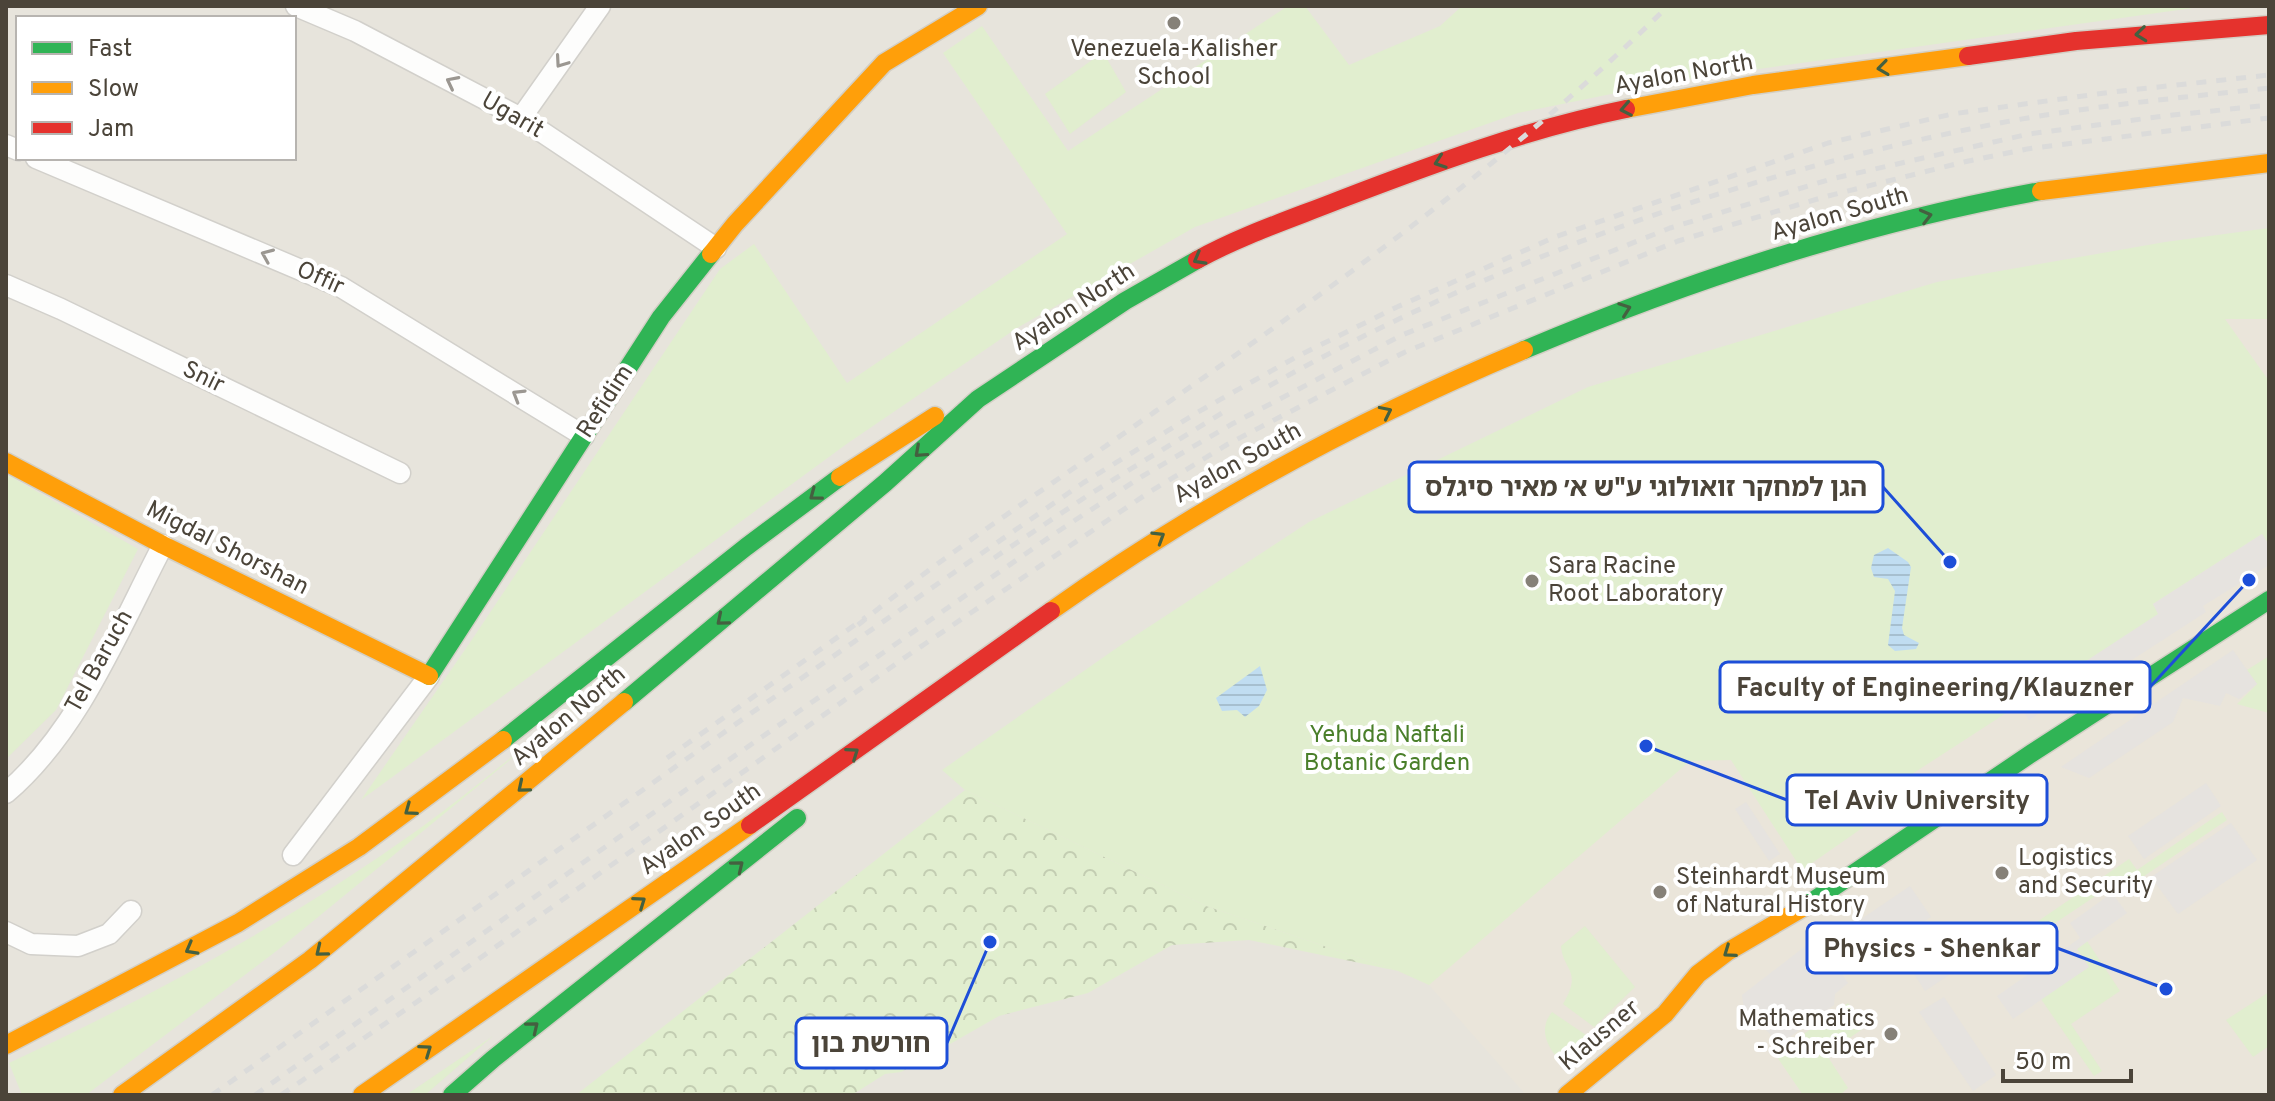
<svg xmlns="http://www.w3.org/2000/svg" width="2275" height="1101" font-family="Overpass,'Noto Sans Hebrew',sans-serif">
<defs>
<pattern id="forest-crowns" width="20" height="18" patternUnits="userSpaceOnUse" patternTransform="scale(2)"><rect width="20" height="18" fill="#e1eecf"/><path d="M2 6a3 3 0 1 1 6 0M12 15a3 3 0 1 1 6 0" fill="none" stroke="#c3cdb2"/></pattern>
<pattern id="water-rules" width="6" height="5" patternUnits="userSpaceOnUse" patternTransform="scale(2)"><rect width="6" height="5" fill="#c0ddf1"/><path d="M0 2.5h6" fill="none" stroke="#a6bfcf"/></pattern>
</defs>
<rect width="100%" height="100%" fill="#f4f2ee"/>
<path fill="#e7e4dc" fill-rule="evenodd" d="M6,6H2269V1095H6ZM18,18H294V158H18Z"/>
<path fill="#eae5da" d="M2224,319H2269V1095H1526L1429,985L1398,971L1206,906L965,790L1082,702Z"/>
<g fill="#e1eecf">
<path d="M1288,6H1305L1349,65L1440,26L1462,6H2207L1680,80L1518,113L1195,227L1017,328L848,443L361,800L471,641L720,269L754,244L847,383L1067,234L943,53L982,26L1068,151Z"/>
<path d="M1103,52L1126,92L1070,134L1045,94Z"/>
<path d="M2269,228V319H2225L2269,381V545L2262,534L2153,604L2159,614L1869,802L1878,817L1802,870L1731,760L1690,761L1429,985L1398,971L1206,906L965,790L942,770L1121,645L1309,522L1588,387L1937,282L2165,242Z"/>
<path d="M6,474L138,549L56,710L6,759Z"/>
<path d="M2269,656V713L2237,704L2257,684L2247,670Z"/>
<path d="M577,705L279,949L86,1095H22L9,1063C151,997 292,920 419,829C473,790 524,746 577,705Z"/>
<path d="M2222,812L2227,820L2122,891L2115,883L2003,958L1996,950L2129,859L2137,870Z"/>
<path d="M1585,926L1635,987L1594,1027L1563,1004C1583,970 1563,971 1561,946Z"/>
<path d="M2087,941L2120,991L2071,1024L2102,1071L2094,1076L2041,999L2089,967L2077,949Z"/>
<path d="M2269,992V1046L2253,1057L2226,1020Z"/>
<path d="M1848,1003L1864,1028L1826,1054L1848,1088L1840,1095H1803L1775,1054Z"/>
<path d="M1552,1012L1586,1035L1560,1061C1547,1047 1538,1029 1552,1012Z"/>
<path d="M493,1036L425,1095H406Z"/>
</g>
<path fill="url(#forest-crowns)" d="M965,790L1206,906L1398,971L1249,940L1172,945L1088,993L999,1016L901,1072L885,1074L852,1095H576Z"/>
<g fill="#e6e3df">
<path d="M2262,534L2269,545V565L2203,606L2206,612L2050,713L2046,709L2029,720L2019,705L2158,614L2153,604Z"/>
<path d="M2233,650L2257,684L2239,699L2226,693L2220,706L2183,698L2173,722L2089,778L2061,767Z"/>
<path d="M2206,783L2221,806L2144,859L2128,836Z"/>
<path d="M1746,802L1780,854L1769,861L1735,809Z"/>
<path d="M2231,823L2257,860L2178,914L2151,877Z"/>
<path d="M1910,886L1931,917L1917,926L1925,939L1939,930L1964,965L1925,991L1904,958L1880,974L1848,928Z"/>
<path d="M2112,893L2127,913L2077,949L2089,967L2013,1019L1997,996L2080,938L2070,923Z"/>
<path d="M1817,937L1848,983L1835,994L1834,1005L1780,1044L1765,1029L1747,1028L1742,995Z"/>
<path d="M1944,997L1996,1075L1973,1091L1919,1012Z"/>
</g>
<g fill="url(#water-rules)">
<path d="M1888,548L1908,562L1911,567L1902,628L1904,635L1919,643L1916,649L1895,651L1888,645L1895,591L1888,579L1874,577L1871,568L1874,555Z"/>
<path d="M1260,666L1267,690L1259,706L1245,717L1237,710L1222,711L1216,698Z"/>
</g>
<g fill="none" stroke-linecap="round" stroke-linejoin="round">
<g stroke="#d2d0cb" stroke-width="23">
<g id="street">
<path d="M296,6L355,31L521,118L716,248"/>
<path d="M521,118L600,6"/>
<path d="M6,145L18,150"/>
<path d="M36,158L341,287L584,436"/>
<path d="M6,285L61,309L400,473"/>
<path d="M6,793C79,731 119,629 163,545"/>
<path d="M293,855L429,676"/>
<path d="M6,932L31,944L78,946L109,934L131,911"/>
</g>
</g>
<g stroke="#d3cfc5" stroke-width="21">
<g id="fast">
<path d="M1524,350C1690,280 1863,223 2041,191"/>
<path d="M429,676L661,317L711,254"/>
<path d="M624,702L885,483L978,399L1125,301L1197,260"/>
<path d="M503,740L746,547L840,477"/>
<path d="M1804,907L2032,753L2269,600"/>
<path d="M452,1095L493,1059L797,818"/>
</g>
</g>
<g stroke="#d3cfc5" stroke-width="21">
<g id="slow">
<path d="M1626,109L1753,85L1968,56"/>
<path d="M2041,191L2269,163"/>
<path d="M711,254L735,224L884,63L978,6"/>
<path d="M6,462L163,545L429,676"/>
<path d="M840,477L935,416"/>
<path d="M1051,611C1199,506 1357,420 1524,350"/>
<path d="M6,1045L238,923L359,847L503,740"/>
<path d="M122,1095L310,960L624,702"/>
<path d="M362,1095L750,825"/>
<path d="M1567,1095L1665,1014L1698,974L1727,952L1804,907"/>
</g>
</g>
<g stroke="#d3cfc5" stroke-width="21">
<g id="jam">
<path d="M1968,56L2076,41L2269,25"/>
<path d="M1197,260C1242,235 1291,219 1339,200C1433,164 1527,129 1626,109"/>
<path d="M750,825L1051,611"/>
</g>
</g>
<use href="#street" stroke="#fdfdfc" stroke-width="20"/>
<use href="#fast" stroke="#30b455" stroke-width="18"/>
<use href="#slow" stroke="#ff9f0a" stroke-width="18"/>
<use href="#jam" stroke="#e5322d" stroke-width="18"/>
<g stroke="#dbdbda" stroke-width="5" stroke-dasharray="10 10" stroke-linecap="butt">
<path d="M1269,386C1486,265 1726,179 1970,129C2068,108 2169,99 2269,88"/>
<path d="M994,558L1090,494L1227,410"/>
<path d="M858,625C939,559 1027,501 1113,441C1306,306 1500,172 1668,6"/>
<path d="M667,758L866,617"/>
<path d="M212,1095L750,714L1083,483L1198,412L1298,356L1397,307L1555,237L1828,143L1952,114L2112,92L2269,75"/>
<path d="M255,1095L687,789L1054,534L1141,477L1232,424L1402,335L1670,228L1831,179L2029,134L2164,116L2269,105"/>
<path d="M281,1095L456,975L907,656L1148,493L1228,444L1405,352L1678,241L1824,197L1964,162L2027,149L2269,118"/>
</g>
</g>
<defs><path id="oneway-chevron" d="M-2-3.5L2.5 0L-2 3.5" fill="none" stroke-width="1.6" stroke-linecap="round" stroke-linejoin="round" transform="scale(2)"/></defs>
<g stroke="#446040">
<use href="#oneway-chevron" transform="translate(2141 34) rotate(174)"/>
<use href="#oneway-chevron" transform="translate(1883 68) rotate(172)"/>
<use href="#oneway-chevron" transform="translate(1626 109) rotate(169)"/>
<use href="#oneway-chevron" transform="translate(1440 162) rotate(161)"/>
<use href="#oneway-chevron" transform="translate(1926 216) rotate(-14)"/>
<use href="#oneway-chevron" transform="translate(1199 259) rotate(151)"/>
<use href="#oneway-chevron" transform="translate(1625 309) rotate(-20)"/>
<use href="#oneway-chevron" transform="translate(1386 412) rotate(-26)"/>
<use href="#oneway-chevron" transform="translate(920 452) rotate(138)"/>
<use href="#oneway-chevron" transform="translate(815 495) rotate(143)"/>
<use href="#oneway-chevron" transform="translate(1159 537) rotate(-32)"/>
<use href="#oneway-chevron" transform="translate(722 620) rotate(140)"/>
<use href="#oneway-chevron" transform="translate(853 753) rotate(-35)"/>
<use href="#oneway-chevron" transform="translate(523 787) rotate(140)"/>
<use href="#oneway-chevron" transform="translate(410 810) rotate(144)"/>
<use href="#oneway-chevron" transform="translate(738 866) rotate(-39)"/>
<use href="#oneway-chevron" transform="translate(640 902) rotate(-35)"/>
<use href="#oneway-chevron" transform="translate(191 949) rotate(151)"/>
<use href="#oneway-chevron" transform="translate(321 951) rotate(141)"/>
<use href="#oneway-chevron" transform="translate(1729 952) rotate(145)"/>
<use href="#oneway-chevron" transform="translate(533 1027) rotate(-39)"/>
<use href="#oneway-chevron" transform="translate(426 1050) rotate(-35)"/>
</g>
<g stroke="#9b9791">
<use href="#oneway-chevron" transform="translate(561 62) rotate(125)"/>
<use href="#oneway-chevron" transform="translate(452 82) rotate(-153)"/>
<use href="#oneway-chevron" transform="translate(267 255) rotate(-157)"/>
<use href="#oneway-chevron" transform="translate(518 395) rotate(-149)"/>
</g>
<g fill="#868178" stroke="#fff" stroke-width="3">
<circle cx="1174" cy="23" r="8"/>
<circle cx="1532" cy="581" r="8"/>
<circle cx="2002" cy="873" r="8"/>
<circle cx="1660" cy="892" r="8"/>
<circle cx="1891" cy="1034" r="8"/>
</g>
<g text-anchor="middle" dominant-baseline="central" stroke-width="8" stroke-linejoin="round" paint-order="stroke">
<g font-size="24" fill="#4b4439" stroke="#fff" text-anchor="start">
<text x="1174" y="50" text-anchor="middle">Venezuela-Kalisher<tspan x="1174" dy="28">School</tspan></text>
<text x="1548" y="567">Sara Racine<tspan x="1548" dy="28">Root Laboratory</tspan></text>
<text x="2018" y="859">Logistics<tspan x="2018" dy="28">and Security</tspan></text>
<text x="1676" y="878">Steinhardt Museum<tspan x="1676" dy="28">of Natural History</tspan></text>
<text x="1875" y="1020" text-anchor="end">Mathematics<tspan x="1875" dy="28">- Schreiber</tspan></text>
</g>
<g font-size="24" fill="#4b4439" stroke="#fff">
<text transform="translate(1684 75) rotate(-10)">Ayalon North</text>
<text transform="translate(512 116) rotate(30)">Ugarit</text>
<text transform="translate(1840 215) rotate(-16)">Ayalon South</text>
<text transform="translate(320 279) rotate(24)">Offir</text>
<text transform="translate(1074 308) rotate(-33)">Ayalon North</text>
<text transform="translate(203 378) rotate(26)">Snir</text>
<text transform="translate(606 402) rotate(-57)">Refidim</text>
<text transform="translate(1238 464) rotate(-29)">Ayalon South</text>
<text transform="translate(227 549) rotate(27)">Migdal Shorshan</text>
<text transform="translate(100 662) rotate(-61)">Tel Baruch</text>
<text transform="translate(569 717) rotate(-40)">Ayalon North</text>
<text transform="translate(701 830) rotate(-35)">Ayalon South</text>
<text transform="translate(1600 1036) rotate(-40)">Klausner</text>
</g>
<g font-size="24" fill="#4a7f2a" stroke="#fff">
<text x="1387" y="736">Yehuda Naftali<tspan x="1387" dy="28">Botanic Garden</tspan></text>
</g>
</g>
<path fill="none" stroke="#1d4ed8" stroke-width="3" d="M1950 562L1883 487M2249 580L2150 687M1646 746L1787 800M2166 989L2057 948M990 942L947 1043"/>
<g fill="#1d4ed8" stroke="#fff" stroke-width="3">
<circle cx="1950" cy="562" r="8"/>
<circle cx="2249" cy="580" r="8"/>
<circle cx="1646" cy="746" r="8"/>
<circle cx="2166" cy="989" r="8"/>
<circle cx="990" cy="942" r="8"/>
</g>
<g fill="#fff" stroke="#1d4ed8" stroke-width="3">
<rect x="1409" y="462" width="474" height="50" rx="8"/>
<rect x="1720" y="662" width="430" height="50" rx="8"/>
<rect x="1787" y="775" width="260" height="50" rx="8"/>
<rect x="1807" y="923" width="250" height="50" rx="8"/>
<rect x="796" y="1018" width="151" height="50" rx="8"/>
</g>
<g font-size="26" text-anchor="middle" font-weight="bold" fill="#4b4439">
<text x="1646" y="496">הגן למחקר זואולוגי ע"ש א׳ מאיר סיגלס</text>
<text x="1935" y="696">Faculty of Engineering/Klauzner</text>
<text x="1917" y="809">Tel Aviv University</text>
<text x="1932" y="957">Physics - Shenkar</text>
<text x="871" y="1052">חורשת בון</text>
</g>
<rect width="2275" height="1101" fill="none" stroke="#4b4439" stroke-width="16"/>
<rect x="16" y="16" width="280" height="144" fill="#ffffff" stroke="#b7b4b0" stroke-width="2"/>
<rect x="32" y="42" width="40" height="12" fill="#30b455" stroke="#b7b4b0" stroke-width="2"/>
<text x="88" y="56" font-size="24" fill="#4b4439">Fast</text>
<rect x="32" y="82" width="40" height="12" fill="#ff9f0a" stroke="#b7b4b0" stroke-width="2"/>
<text x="88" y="96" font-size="24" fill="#4b4439">Slow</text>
<rect x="32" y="122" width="40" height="12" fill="#e5322d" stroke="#b7b4b0" stroke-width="2"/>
<text x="88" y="136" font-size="24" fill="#4b4439">Jam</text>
<path d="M2003 1069v12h128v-12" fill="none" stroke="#4b4439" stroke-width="4"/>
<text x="2015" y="1069" font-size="24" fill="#4b4439" stroke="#ffffff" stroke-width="6" paint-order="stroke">50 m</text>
</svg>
